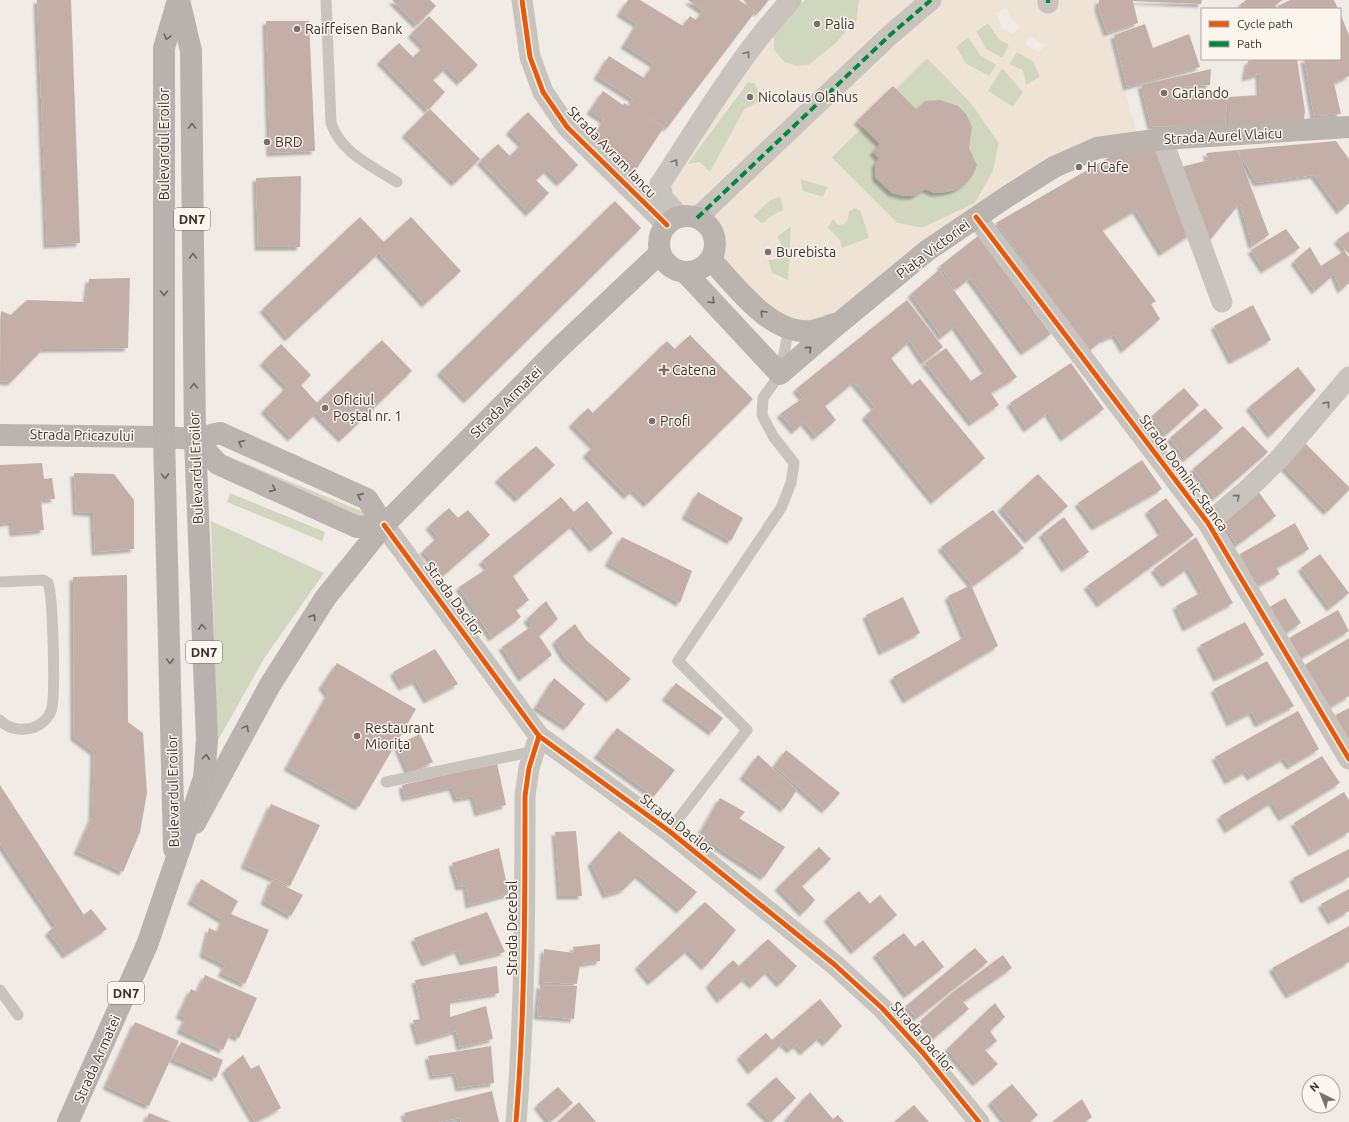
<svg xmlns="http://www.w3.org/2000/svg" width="1349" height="1122" font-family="Ubuntu,sans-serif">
<defs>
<filter id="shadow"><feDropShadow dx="-3.5" dy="3.5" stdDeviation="1" flood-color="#0004"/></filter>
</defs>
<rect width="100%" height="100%" fill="#f0ebe5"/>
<g fill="#d1d6bf">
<path d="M805,0H859L857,20L835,44L809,65L797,66L784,62L774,50V35L796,8Z"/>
<path d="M988,23L999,39L1010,45L1002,58L986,49L976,31Z"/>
<path d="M968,37L980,55L997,65L989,76L966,64L956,47Z"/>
<path d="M1017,52L1034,62L1040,77L1025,86L1009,64Z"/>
<path d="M927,58L971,103L999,143L993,171L975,203L922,228L897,223L831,157L863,127L857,121L896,89Z"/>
<path d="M1002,68L1024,92L1013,107L987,91Z"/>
<path d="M748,82L754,83L762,96L759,102L744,110L710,172L687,164Z"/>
<path d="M800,179L828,187L823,197L803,191Z"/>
<path d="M781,196L784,210L772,216L762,224L753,216L770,200Z"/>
<path d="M855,208L861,211L869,238L842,249L827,228L833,219L847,221L849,211Z"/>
<path d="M791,226L789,281L772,273L768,260L776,259L783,247L777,237Z"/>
<path d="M220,453L366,513L362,524Z"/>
<path d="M230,493L325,532L322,541L227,502Z"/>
<path d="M211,521L324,573L265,657L217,742Z"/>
</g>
<path fill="#eee3d5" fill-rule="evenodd" d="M796,0H805L796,8L774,35V50L784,62L797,66L809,65L835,44L857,20L859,0H1097L1094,9L1104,35L1111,40L1137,134L1105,137L838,316L816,324L784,321L719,259L721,237L709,221L701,215L681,211L668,195L670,177ZM1006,7L1012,20L1021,26L1013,34L1003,29L996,13ZM988,23L999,39L1009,45L1002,58L986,49L976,31ZM1030,36L1045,45L1039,53L1025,44ZM968,37L980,55L996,65L989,76L966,64L956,47ZM1017,52L1034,62L1040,77L1026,85L1023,70L1009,64ZM927,58L971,103L999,143L993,171L975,203L922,228L897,223L831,158L863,127L896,89ZM1002,68L1023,92L1013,107L988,91ZM748,82L754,83L762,96L759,101L744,110L710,172L700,162L688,164L742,87ZM800,179L828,187L823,197L803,192ZM780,196L784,210L771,216L762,224L753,216L770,200ZM855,208L861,211L869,238L842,248L840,240L828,228L833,219L838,225L844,224L847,221L849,211ZM791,226L788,281L780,279L772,273L768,260L776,259L781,254L783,247L777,237L784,230Z"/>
<g fill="#c3afa7" filter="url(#shadow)">
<path d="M37,0H71L80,243L47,245Z"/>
<path d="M392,0H430L436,6L417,25Z"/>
<path d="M628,0H640L683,26L690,16L696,20L703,11L688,0H739L755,12L667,128L641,113L664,127L635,171L590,141L604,120L590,111L603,91L623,105L624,103L629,106L633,99L597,76L609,56L644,78L654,64L624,45L637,24L620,13Z"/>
<path d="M743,0H769L758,13Z"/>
<path d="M1099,0H1202L1201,4L1133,1L1138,23L1107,33L1098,7Z"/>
<path d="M1246,0H1283L1275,5L1277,9H1242L1240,5Z"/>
<path d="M1290,0H1334L1338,9H1279L1278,6Z"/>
<path d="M1340,13L1349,35V76L1334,83L1341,114L1314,116L1304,59H1340Z"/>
<path d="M429,16L478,65L460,82L446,68L433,80L445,92L428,110L380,61L399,43L413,57L424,47L411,34Z"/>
<path d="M266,21H309L315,151L270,153Z"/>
<path d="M1145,24L1153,48L1189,34L1200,67L1127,87L1114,35Z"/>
<path d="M1259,59H1297L1305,111L1304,119L1228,127V97L1260,95L1259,74L1245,78L1248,61Z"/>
<path d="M1211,69L1210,85L1176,87V95L1227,96L1225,128L1151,126L1141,85Z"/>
<path d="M893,86L917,110L925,101L940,100L958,106L966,114L972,127L969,148L977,165L973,175L965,184L955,190L946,192L935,193L925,189L914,196H905L892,193L876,178L875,165L879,158L873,152L880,144L857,121Z"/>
<path d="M430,109L480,159L455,183L405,134Z"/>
<path d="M528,112L578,165L560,183L547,170L536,180L549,193L529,213L480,161L498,144L510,156L522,144L509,131Z"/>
<path d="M1336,141L1349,159V203L1340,211L1314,175L1257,183L1237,150L1269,235L1252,246L1240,203L1210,240L1177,168L1209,160L1206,153L1237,150Z"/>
<path d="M1158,144L1194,232L1162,253L1136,210L1102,230L1156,301L1151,304L1160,319L1124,350L1115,335L1102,340L1090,350L996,223L1122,150Z"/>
<path d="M301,176L300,247H258L256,178Z"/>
<path d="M615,201L641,228L467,400L440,372Z"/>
<path d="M360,217L384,242L411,217L461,271L425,304L379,253L288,338L263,309Z"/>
<path d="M1286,229L1300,248L1264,270L1251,250Z"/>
<path d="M1349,231V254L1337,240Z"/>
<path d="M978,236L1051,334L1024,352L970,278L956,289L940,266Z"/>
<path d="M1310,247L1321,266L1344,251L1349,257V283L1341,290L1334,274L1315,291L1294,261Z"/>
<path d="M939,270L1017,377L991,393L999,405L972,423L925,363L946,348L971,381L986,371L955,326L942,337L911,294Z"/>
<path d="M130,278L128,348L43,349L11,382L0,381L1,311L11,315L27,300L86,302L89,279Z"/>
<path d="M907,300L943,347L924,362L910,341L891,358L912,385L920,379L985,458L934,501L865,416L875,407L854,382L825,406L836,420L816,437L804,422L795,431L780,414L803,398L796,389Z"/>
<path d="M1253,305L1271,340L1232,361L1214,326Z"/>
<path d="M690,335L753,399L647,504L633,490L627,496L586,454L594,446L572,424L588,408L593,413L667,341L675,349Z"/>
<path d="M382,340L412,371L342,439L316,413L291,438L264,410L287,387L263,362L281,344L311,375L301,385L317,403Z"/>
<path d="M1071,363L1104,409L1064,438L1048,413L1027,429L1010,403Z"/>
<path d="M1298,367L1316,390L1271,435L1249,407Z"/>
<path d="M1184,388L1199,405L1166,435L1152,416Z"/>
<path d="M1205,408L1223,428L1186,459L1170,438Z"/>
<path d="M1243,426L1268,452L1215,498L1193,469Z"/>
<path d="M1305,443L1349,487V490L1327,512L1282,465Z"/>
<path d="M536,446L555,465L518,499L498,479Z"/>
<path d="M1142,460L1162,489L1095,527L1078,503Z"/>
<path d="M42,463L44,479L52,478L55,499L41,500L44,530L13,533L12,522L0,524V465Z"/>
<path d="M74,473L114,474L134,500V549L95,552L93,513L76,512Z"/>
<path d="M1038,474L1068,506L1028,540L1001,508Z"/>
<path d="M1258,491L1276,516L1237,545L1219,519Z"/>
<path d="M698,492L743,518L731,541L685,516Z"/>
<path d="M561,497L574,512L587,501L613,533L593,549L573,525L513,576L529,600L516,610L521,617L492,638L459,587L488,568L482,561Z"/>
<path d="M1166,498L1194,535L1100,604L1087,586L1162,533L1148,511Z"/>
<path d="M449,508L458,518L468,510L490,535L444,575L423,551L438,537L429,526Z"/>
<path d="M993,510L1024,548L973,586L941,547Z"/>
<path d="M1064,517L1089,552L1065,569L1042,534Z"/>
<path d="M1295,523L1309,549L1276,568L1280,574L1257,586L1240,554Z"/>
<path d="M622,537L692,571L680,603L608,563Z"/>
<path d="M1196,537L1233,603L1186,628L1176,606L1202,592L1188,568L1165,584L1154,569Z"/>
<path d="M1320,554L1349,593L1330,608L1301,568Z"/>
<path d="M127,575L128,722L143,733L147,793L140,832L123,872L77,851L92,817L94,752L74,737L73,577Z"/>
<path d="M971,585L998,646L906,700L893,677L965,637L948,596Z"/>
<path d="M903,597L920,633L882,652L866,615Z"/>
<path d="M1285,598L1301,623L1284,634L1268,608Z"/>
<path d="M546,601L558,619L539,636L552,655L522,678L502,647L532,626L527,619Z"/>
<path d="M1338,610L1349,631L1301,658L1289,638Z"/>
<path d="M1245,622L1264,655L1217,678L1200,645Z"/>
<path d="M575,624L586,640L631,679L610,699L565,658L555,641Z"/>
<path d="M1349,638V696L1330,707L1303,666Z"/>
<path d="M435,649L458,684L427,700L416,681L402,687L393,672Z"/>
<path d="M1267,661L1294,706L1258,724L1252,712L1230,723L1214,689Z"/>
<path d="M337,663L416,709L359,807L287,767L328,694L322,686Z"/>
<path d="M554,678L585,704L567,727L536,707Z"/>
<path d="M676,683L723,718L712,732L665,697Z"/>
<path d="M1349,708V742L1334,716Z"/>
<path d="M1298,711L1319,749L1290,766L1284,758L1251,777L1246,771L1228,781L1215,757Z"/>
<path d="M617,728L675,770L654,796L597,755Z"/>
<path d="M420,734L433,762L409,773L397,745Z"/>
<path d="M786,750L840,793L825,810L774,766Z"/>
<path d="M758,755L797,790L784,809L743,776Z"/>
<path d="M1322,756L1340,783L1282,818L1272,802L1228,830L1220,816Z"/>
<path d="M497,763L506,805L478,813L473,796L457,799L452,787L405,798L402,785Z"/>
<path d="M0,785L84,915L91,909L107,929L66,955L48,932L56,926L0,843Z"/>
<path d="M1344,792L1349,800V832L1312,853L1294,823Z"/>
<path d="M720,798L745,812L739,818L785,847L764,877L699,835Z"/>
<path d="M271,804L320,825L290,886L244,865Z"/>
<path d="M576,831L582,896H560L555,832Z"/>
<path d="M619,831L697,892L680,910L638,875L623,890L606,895L591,863Z"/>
<path d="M819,847L831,859L802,886L815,900L803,913L778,887Z"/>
<path d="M499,848L509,894L469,905L466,886L459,887L452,863Z"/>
<path d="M1349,849V877L1304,900L1293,878Z"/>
<path d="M201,879L238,901L231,914L269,930L245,984L221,973L225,965L203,954L209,928L218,932L223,920L191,901Z"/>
<path d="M272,880L303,895L291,916L264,901Z"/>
<path d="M1349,889V911L1331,921L1321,904Z"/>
<path d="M859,891L870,904L880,895L897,915L854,951L827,918Z"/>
<path d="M705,902L736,930L705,967L688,950L651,982L638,966Z"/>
<path d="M487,912L505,952L463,962L458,950L425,963L414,938Z"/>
<path d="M1349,926V962L1289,995L1272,968Z"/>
<path d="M904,933L915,947L923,940L944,967L907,995L876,954Z"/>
<path d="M768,939L797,966L780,984L768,971L753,985L745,978L720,1000L709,984L733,960L739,966Z"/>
<path d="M600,944V961L580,964L577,984L542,982L544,949L574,953L573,947Z"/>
<path d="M975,948L988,962L917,1018L906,1006Z"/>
<path d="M1003,955L1012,968L963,1002L969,1009L935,1037L920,1021L953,992Z"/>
<path d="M497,966L499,993L450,1001V1017L486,1006L493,1039L460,1047L456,1031L419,1042L413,1020L424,1019L415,980Z"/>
<path d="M205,975L257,998L239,1038L230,1034L223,1050L180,1030L186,1018L179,1015L191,989L197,992Z"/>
<path d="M540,985L577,986L574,1019L537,1016Z"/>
<path d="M820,999L842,1026L826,1043L820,1037L803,1052L797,1045L790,1050L783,1043L751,1071L740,1056L766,1033L772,1040Z"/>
<path d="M995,1003L1005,1017L990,1031L997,1041L985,1050L998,1064L976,1083L947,1049Z"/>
<path d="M135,1022L179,1041L149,1106L106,1086Z"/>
<path d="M181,1042L223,1060L216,1078L172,1059Z"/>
<path d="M491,1046L494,1083L459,1088L455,1073L433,1076L428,1056Z"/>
<path d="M243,1055L251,1069L259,1065L281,1108L255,1122L225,1070Z"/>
<path d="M776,1077L796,1098L771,1122L750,1101Z"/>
<path d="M1012,1084L1038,1115L1030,1122H1006L991,1102Z"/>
<path d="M558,1087L573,1103L550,1122L537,1105Z"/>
<path d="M492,1091L499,1122H461L460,1118L438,1122H407L404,1113Z"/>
<path d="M810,1092L833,1119L838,1115L844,1122H790L787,1118Z"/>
<path d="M1082,1099L1092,1117L1085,1122H1052Z"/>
<path d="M579,1102L596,1122H557Z"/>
<path d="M914,1105L929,1122H894Z"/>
<path d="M149,1113L171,1122H145Z"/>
</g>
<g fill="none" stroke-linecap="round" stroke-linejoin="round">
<g stroke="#c9c3be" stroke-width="11">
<path d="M326,0L331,123C341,153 372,166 397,182"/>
<path d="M0,582L43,580L48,583C53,595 56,700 51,711C47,721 36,729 25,729C16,730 6,727 0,720"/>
<path d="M386,782L535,751"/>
<path d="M669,831L747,730L678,661L781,508L791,483L794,463L773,436L762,415L763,398L780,374L789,328"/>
<path d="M0,990L18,1015"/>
</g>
<g stroke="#c9c3be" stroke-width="21">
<path d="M522,0L530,57L543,92L567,127L667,225"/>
<path d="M1048,0V3"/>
<path d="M1162,139L1222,302"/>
<path d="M680,217L663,198L660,184C701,122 740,55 791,0"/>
<path d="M976,217L1208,523L1349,759"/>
<path d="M697,218L890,35L931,0"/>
<path d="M1208,523L1247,490L1280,458L1349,377"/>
<path d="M384,525L539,736L669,831L835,965L882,1008L923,1053L979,1122"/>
<path d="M516,1122C525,1013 525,905 525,796L529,768L539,736"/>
</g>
<g stroke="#bab3ae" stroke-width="22">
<circle cx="687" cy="244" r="28"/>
<path d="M711,260C736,286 770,335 811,331C819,330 827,326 835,324"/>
<path d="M685,272L780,374L838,324L928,250L1008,196L1054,167L1097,148L1162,139L1349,127"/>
<path d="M0,435L164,437L195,439L220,433L367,499L384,525"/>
<path d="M195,439L218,464L357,527L384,525"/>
<path d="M195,823L270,685L326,597L384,525L556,351L660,253"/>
</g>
<g stroke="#b8b1ad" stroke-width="22">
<path d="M174,849L164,437V48L178,0"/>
<path d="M68,1122L147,945L204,778L207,740L195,439L191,51L179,0"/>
</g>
<g stroke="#00873e" stroke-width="4" stroke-dasharray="8 4" stroke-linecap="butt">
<path d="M1048,0V3"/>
<path d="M697,218L890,35L931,0"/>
</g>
<g stroke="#fbf5ee" stroke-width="8">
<g id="cycleway">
<path d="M522,0L530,57L543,92L567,127L667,225"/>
<path d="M976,217L1208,523L1349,759"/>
<path d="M384,525L539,736L669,831L835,965L882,1008L923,1053L979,1122"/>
<path d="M516,1122C525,1013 525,905 525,796L529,768L539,736"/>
</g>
</g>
<use href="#cycleway" stroke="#e8590c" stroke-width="5"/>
</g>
<defs><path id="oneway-chevron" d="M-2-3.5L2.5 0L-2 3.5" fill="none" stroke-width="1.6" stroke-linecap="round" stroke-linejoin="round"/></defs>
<g stroke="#6d645f">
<use href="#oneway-chevron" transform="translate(167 37) rotate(106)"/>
<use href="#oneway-chevron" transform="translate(192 126) rotate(-90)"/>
<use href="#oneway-chevron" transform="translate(193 256) rotate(-91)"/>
<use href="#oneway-chevron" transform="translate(164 293) rotate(90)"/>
<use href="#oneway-chevron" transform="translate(194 386) rotate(-91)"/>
<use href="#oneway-chevron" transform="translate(165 476) rotate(89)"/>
<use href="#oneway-chevron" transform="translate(202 627) rotate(-93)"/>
<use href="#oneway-chevron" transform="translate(170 661) rotate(89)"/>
<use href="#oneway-chevron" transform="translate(206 757) rotate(-85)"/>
</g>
<g stroke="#7b726d">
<use href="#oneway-chevron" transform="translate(747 54) rotate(-53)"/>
<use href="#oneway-chevron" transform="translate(675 162) rotate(-56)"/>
<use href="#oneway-chevron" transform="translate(1327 404) rotate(-51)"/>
<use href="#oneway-chevron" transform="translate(1237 497) rotate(-40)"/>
</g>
<g stroke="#6e645f">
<use href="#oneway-chevron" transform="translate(712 301) rotate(47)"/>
<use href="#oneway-chevron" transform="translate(763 313) rotate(-134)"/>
<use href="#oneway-chevron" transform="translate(809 349) rotate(-41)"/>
<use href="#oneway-chevron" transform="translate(241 443) rotate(-156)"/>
<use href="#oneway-chevron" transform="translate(273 489) rotate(24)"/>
<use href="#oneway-chevron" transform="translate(360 496) rotate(-156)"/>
<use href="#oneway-chevron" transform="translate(313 617) rotate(-58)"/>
<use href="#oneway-chevron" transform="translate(246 728) rotate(-62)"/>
</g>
<g fill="#7a716c" stroke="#fbf5ee" stroke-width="1.5">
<circle cx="817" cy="24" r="4"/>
<circle cx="297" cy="29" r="4"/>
<circle cx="1164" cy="93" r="4"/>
<circle cx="750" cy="97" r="4"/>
<circle cx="267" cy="142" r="4"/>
<circle cx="1079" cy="167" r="4"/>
<circle cx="768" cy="252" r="4"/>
<path d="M662 364h4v4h4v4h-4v4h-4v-4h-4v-4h4z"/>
<circle cx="325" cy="408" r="4"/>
<circle cx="652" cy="421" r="4"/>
<circle cx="357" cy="736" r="4"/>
</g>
<g text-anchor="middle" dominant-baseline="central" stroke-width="3" stroke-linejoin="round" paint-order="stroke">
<g fill="#fbf5ee" stroke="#756b66" stroke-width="1">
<rect x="174" y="208" width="36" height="22" rx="3"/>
<rect x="186" y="641" width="36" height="22" rx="3"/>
<rect x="108" y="982" width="36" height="22" rx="3"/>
</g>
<g font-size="13" font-weight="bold" fill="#3b302b">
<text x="192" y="219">DN7</text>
<text x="204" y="652">DN7</text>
<text x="126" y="993">DN7</text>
</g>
<g font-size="14" fill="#3b302b" stroke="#fbf5ee" text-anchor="start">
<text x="825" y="24">Palia</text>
<text x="305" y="29">Raiffeisen Bank</text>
<text x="1172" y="93">Garlando</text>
<text x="758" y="97">Nicolaus Olahus</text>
<text x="275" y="142">BRD</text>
<text x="1087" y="167">H Cafe</text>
<text x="776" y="252">Burebista</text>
<text x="672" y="370">Catena</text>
<text x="333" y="400">Oficiul<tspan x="333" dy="16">Poștal nr. 1</tspan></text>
<text x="660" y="421">Profi</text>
<text x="365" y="728">Restaurant<tspan x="365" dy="16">Miorița</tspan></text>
</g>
<g font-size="14" fill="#3b302b" stroke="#fbf5ee">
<text transform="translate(1223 136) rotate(-3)">Strada Aurel Vlaicu</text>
<text transform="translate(164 144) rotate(-90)">Bulevardul Eroilor</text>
<text transform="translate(612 152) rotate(46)">Strada Avram Iancu</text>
<text transform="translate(933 249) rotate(-37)">Piața Victoriei</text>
<text transform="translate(506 402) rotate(-45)">Strada Armatei</text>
<text transform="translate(82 435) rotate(1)">Strada Pricazului</text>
<text transform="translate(196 468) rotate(-92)">Bulevardul Eroilor</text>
<text transform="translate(1184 473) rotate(54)">Strada Dominic Stanca</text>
<text transform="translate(454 599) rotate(54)">Strada Dacilor</text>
<text transform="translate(173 791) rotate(-91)">Bulevardul Eroilor</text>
<text transform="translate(677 824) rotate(38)">Strada Dacilor</text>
<text transform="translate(512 928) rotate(-90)">Strada Decebal</text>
<text transform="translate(923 1037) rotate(49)">Strada Dacilor</text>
<text transform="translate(97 1059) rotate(-66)">Strada Armatei</text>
</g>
</g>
<rect x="1201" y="8" width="140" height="52" fill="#fbf5ee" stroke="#aea6a0"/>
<rect x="1209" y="21" width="20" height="6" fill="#e8590c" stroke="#aea6a0"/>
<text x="1237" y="28" font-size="12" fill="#3b302b">Cycle path</text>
<rect x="1209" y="41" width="20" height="6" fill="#00873e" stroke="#aea6a0"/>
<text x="1237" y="48" font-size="12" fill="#3b302b">Path</text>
<g transform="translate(1321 1094) rotate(317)"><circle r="19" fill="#fbf5ee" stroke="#aea6a0"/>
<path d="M0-3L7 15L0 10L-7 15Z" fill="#7a716c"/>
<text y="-6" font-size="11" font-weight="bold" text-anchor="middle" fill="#3b302b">N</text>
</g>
</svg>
